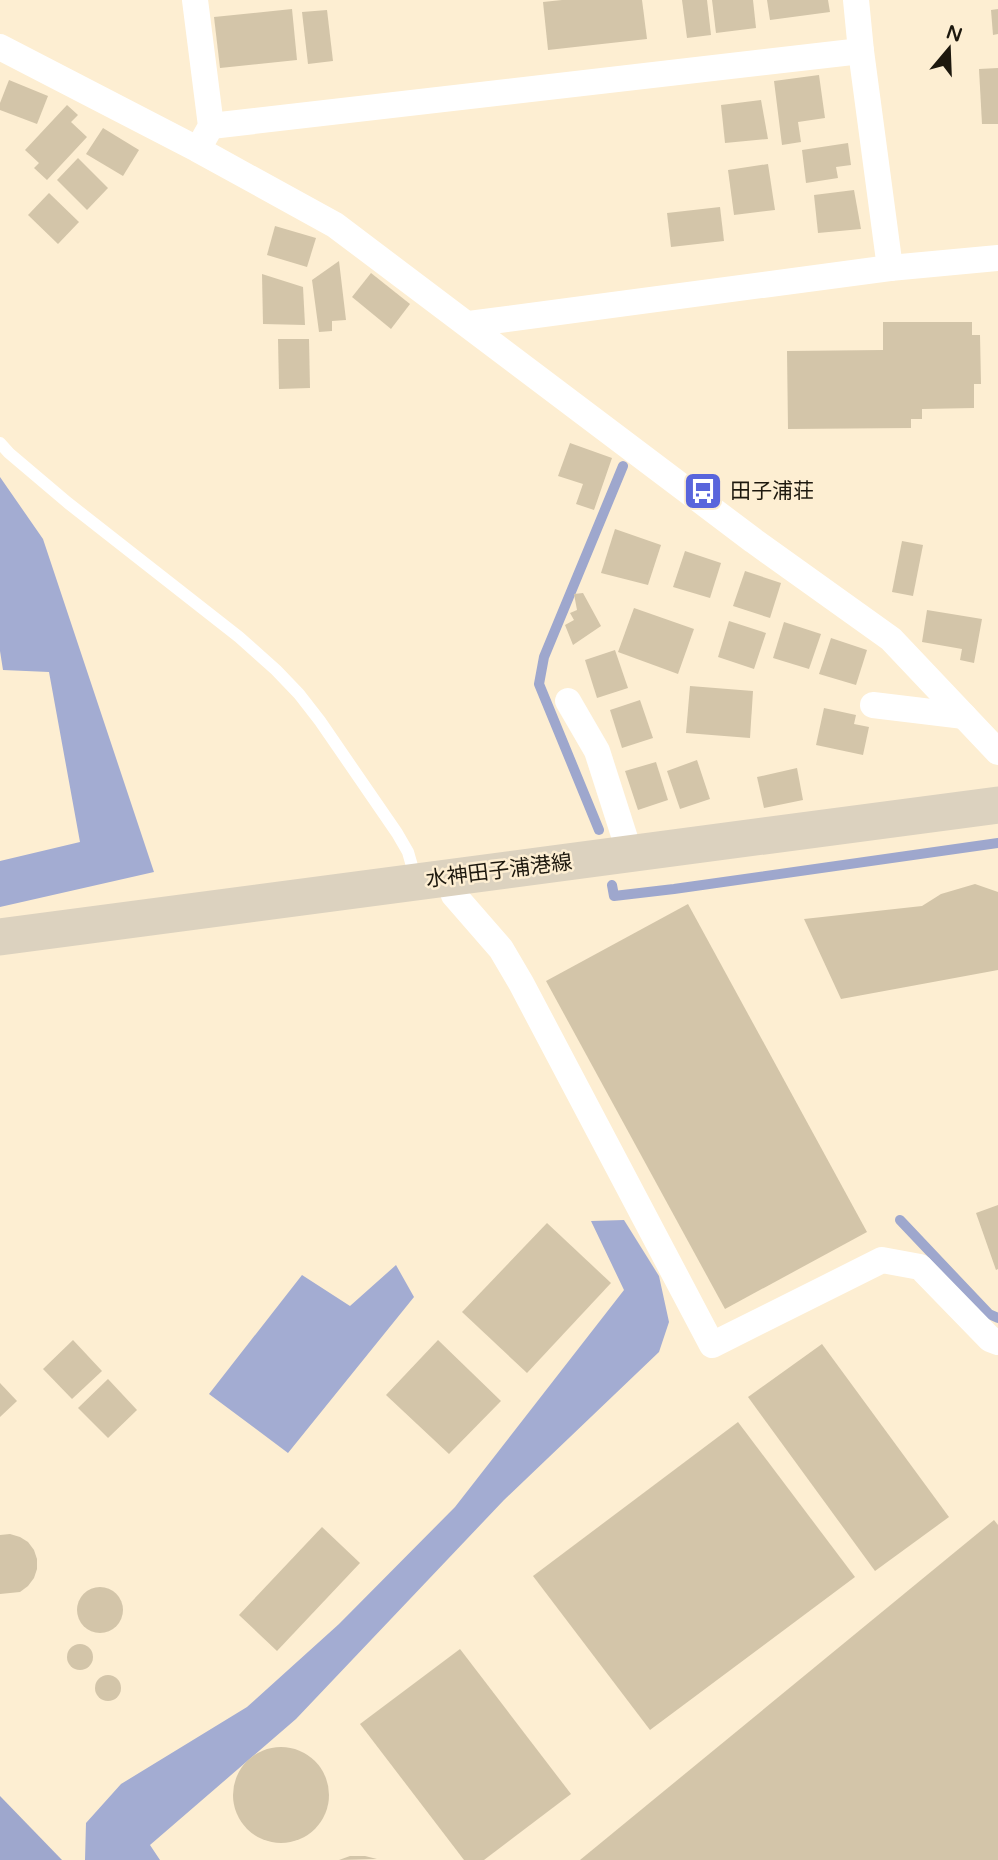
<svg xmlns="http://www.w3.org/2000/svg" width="998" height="1860" font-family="'Varela Round','Noto Sans JP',sans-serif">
<rect width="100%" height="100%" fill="#fdeed2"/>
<g fill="#a3acd2">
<path d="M0,477L43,539L154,872L0,907V861L80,842L49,672L3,670L0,651Z"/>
<path d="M624,1220L659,1276L669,1322L659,1352L504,1500L296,1719L150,1845L160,1860H85L86,1823L121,1784L247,1707L339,1624L455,1507L624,1290L591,1221Z"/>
<path d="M396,1265L414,1297L288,1453L209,1394L302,1275L350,1306Z"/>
</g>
<path fill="#9ea7cd" d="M0,1796L62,1860H0Z"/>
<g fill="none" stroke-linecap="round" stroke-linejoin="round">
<g stroke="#9ea7cd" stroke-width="10">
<path d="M599,830L539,684L544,657L623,466"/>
<path d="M612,885L614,896L674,889L998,843"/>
<path d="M900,1220L989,1314L998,1318"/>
</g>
</g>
<g fill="#d3c5a9">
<path d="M562,0H642L647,39L548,50L543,2Z"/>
<path d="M682,0H707L711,35L687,38Z"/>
<path d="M712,0H753L756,28L716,33Z"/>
<path d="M767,0H828L830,12L770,20Z"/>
<path d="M292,9L297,60L220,68L214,17Z"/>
<path d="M998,9V34L993,35L991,10Z"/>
<path d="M327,10L333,61L308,64L302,12Z"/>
<path d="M998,68V124H982L979,69Z"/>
<path d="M819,75L825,118L798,122L801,142L782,145L774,81Z"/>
<path d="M9,80L48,96L37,124L0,110V103Z"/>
<path d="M761,100L768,139L725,143L721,105Z"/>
<path d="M67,105L78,115L71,122L87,137L47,180L34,168L39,163L25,150Z"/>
<path d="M103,128L139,150L123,176L86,154Z"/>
<path d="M848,143L851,165L836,167L838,178L806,183L802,150Z"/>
<path d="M78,158L108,188L87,210L57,180Z"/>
<path d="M768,164L775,210L734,215L728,170Z"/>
<path d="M854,190L861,229L818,233L814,195Z"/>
<path d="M49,193L79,222L58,244L28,215Z"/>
<path d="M720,207L724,241L671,247L667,213Z"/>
<path d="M275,226L316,238L307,267L267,255Z"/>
<path d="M339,261L346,320L332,321V331L319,332L312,280Z"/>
<path d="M371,273L410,304L391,329L352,297Z"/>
<path d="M262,274L303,287L305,325L263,324Z"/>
<path d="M883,322H972V335H980L981,384H974V408L922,409V419H911V428L788,429L787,351L883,350Z"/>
<path d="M278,339H309L310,388L279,389Z"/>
<path d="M570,443L612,458L594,510L576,504L583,484L558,476Z"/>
<path d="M615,529L661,545L648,585L601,573Z"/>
<path d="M902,541L923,545L913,596L892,592Z"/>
<path d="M685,551L721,563L710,598L673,587Z"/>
<path d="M745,571L781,583L770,618L733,606Z"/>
<path d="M583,593L601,626L573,645L565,625L574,620L570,613L577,610L574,594Z"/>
<path d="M634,608L694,629L678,674L618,652Z"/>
<path d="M927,610L982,619L974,663L960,660L962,649L922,642Z"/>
<path d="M729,621L766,633L754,669L718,657Z"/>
<path d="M784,622L821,634L809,669L773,658Z"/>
<path d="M831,638L867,650L856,685L819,674Z"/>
<path d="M615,650L628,688L597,698L585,660Z"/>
<path d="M690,686L753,691L750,738L686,733Z"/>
<path d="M640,700L653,738L622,748L610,710Z"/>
<path d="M824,708L856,715L854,724L869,727L863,755L816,745Z"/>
<path d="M697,760L710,799L680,809L667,771Z"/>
<path d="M656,762L668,800L638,810L625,771Z"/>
<path d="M797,768L803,800L764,808L757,777Z"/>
<path d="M975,884L998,892V970L841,999L804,919L922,906L941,894Z"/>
<path d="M688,904L867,1232L725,1309L546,981Z"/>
<path d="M998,1205V1269L996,1270L976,1213Z"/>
<path d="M547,1223L611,1283L527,1373L462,1312Z"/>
<path d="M73,1340L102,1371L72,1399L43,1369Z"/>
<path d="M438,1340L501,1401L449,1454L386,1395Z"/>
<path d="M822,1344L949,1517L875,1571L748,1397Z"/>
<path d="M108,1379L137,1410L108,1438L78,1408Z"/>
<path d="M0,1383L17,1401L0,1417Z"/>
<path d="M738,1422L855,1577L650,1730L533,1576Z"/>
<path d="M994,1520L998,1525V1860H580Z"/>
<path d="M322,1527L360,1563L277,1651L239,1615Z"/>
<path d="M10,1534L20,1537L28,1542L34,1550L37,1559V1569L34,1578L28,1586L20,1592L0,1594V1535Z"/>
<circle cx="100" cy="1610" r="23"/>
<circle cx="80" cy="1657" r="13"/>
<path d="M460,1649L571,1794L484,1860H464L360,1724Z"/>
<circle cx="108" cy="1688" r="13"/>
<circle cx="281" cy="1795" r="48"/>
<path d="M350,1856H365L377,1859L339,1860Z"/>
</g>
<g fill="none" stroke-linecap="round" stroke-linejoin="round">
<path stroke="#fff" stroke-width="12" d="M0,443L9,453L68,503L239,637L276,670L299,694L320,721L397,833L408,852L416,880"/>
<g stroke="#fff" stroke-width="26">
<path d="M195,0L211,126L202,142"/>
<path d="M856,0L861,51L890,268"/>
<path d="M0,47L197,149L335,225L754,541L891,639L998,752"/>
<path d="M211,126L861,51"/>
<path d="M469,324L890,268L998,258"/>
<path d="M568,701L597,751L630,854"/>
<path d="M873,705L964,716"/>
<path d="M447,878L454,895L501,949L521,983L712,1345L882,1260L920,1267L990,1339L998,1342"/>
</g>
<path stroke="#dcd2bf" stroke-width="37" d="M0,937L998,805"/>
</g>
<defs>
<g id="bus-square" transform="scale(2.0125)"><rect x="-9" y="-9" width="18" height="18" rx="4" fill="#5965dc" stroke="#fdeed2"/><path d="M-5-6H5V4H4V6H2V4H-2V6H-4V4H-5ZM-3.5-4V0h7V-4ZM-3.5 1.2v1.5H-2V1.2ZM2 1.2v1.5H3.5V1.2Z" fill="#fff"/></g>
</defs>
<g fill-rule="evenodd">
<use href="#bus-square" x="703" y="491"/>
</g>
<g text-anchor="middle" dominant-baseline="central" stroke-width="5" stroke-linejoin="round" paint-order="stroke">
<g font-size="21" fill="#1d180e" stroke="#fdeed2" text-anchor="start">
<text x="730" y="491">田子浦荘</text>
</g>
<g font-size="21" fill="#1d180e" stroke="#fdeed2">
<text transform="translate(499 871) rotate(-7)">水神田子浦港線</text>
</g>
</g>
<g transform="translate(949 49) rotate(19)" stroke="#fdeed2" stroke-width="5" paint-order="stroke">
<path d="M0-5L12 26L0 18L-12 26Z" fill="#1d180e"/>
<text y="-10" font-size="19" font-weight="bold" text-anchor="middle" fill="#1d180e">N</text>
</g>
</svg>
